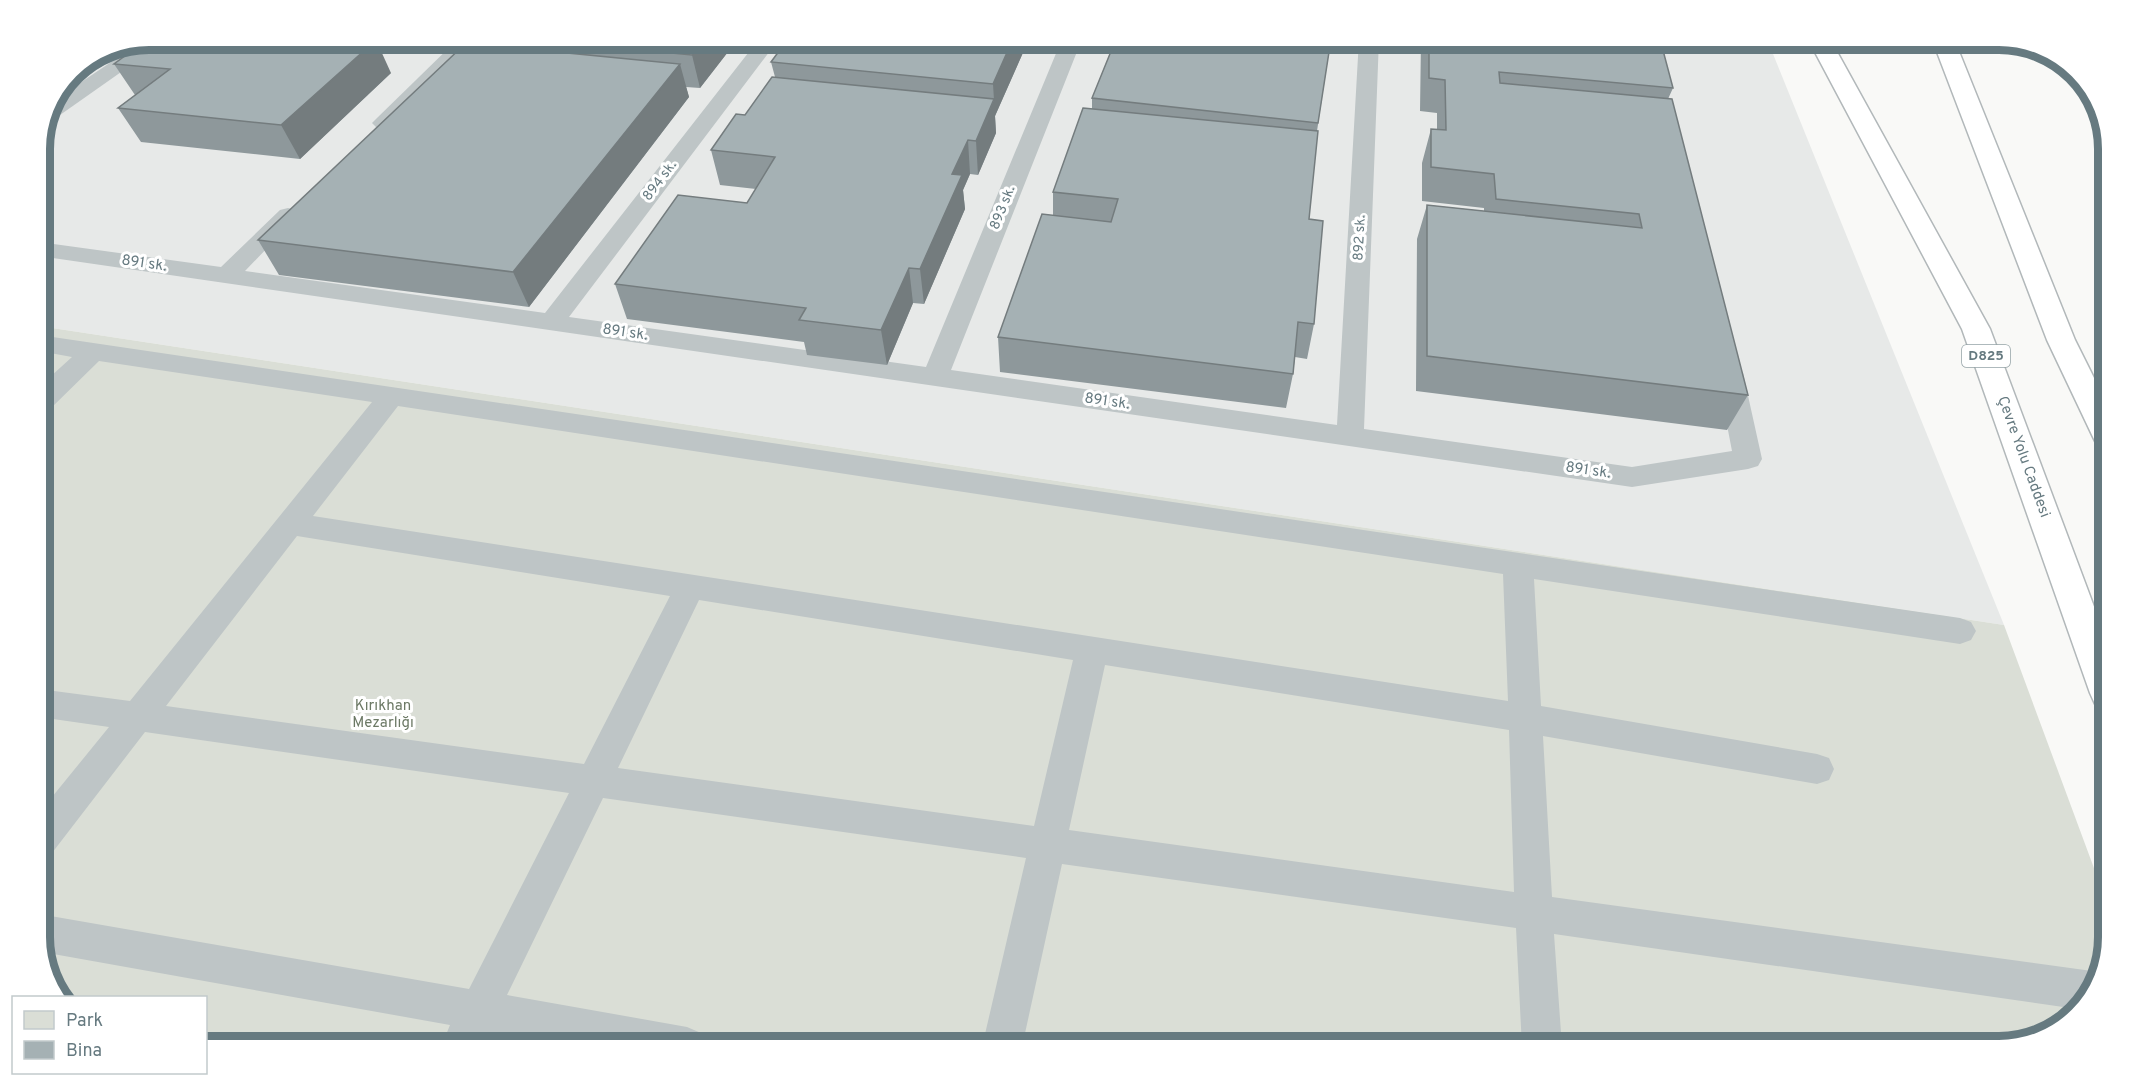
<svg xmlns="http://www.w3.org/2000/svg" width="2147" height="1086" font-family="Overpass,sans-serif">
<rect width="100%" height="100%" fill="#f9f9f7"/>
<path fill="#e7e9e8" d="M148,39H1767L2004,625L39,326V141L71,71L107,47Z"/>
<path fill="#daded6" d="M39,326L2004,625L2108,906V938L2097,986L2059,1029L1999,1047H206V998L57,997L39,945Z"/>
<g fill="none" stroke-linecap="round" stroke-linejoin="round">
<g stroke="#b2b8ba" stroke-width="3">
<g id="highway">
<path d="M1808,39H1830L1990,329L2108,644V708L2095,704L2090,693L1962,329Z"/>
<path d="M1932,39H1954L2075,340L2108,406V448L2097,445L2093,437L2047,340Z"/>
</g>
</g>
<g fill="#bec5c6" fill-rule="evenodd">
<path d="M168,39L60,115L50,117L59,97L144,40Z"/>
<path d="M458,39H479L390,127L383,129L376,127L372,123L376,119Z"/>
<path d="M759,39H779L569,317L926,367L1062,39H1082L951,370L1337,425L1359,39H1379L1364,429L1632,467L1732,451L1717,373L1721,367L1730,364L1739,367L1743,373L1762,459L1758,466L1748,469L1632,487L39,256V242L221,267L280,210L288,208L296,210L299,215L245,271L545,313Z"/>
<path d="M39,335L1960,618L1971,622L1976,631L1971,640L1960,644L1534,579L1541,706L1817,754L1829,758L1834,769L1829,780L1817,784L1543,736L1552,897L2092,971L2100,974L2097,986L2077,1009L1554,934L1562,1047H1522L1516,928L1062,864L1022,1047H982L1026,858L603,798L507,995L687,1027L701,1033L707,1047H573L490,1032L482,1047H441L450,1025L42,952L39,945V914L469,989L569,793L145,732L52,853L39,858V813L109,727L39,717V689L130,701L372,402L99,361L49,410L39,412V387L72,357L39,351ZM398,406L1503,574L1508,701L313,516ZM297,536L670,596L584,764L166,706ZM699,600L1073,660L1034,826L618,768ZM1105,665L1509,730L1514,892L1069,830Z"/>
</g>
<use href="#highway" fill="#fff" fill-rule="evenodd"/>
</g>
<g fill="#8e989b">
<path d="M377,39H434L428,44Z"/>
<path d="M480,39H738L700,88L686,87L689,97L529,307L279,275L258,240L483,44Z"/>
<path d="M788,39H1029L995,116L996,133L978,175L970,174L963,190L965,209L924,304L913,303L887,365L807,355L804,342L627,319L615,284L747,203L756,189L720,185L711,150L745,115L775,77L771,62Z"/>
<path d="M1109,39H1331L1317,131L1309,219L1314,324L1307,359L1295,357L1293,374L1286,408L1000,372L998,337L1053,216V192L1092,109V98L1109,56Z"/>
<path d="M1421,39H1660L1673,88L1668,99L1748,395L1727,430L1416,391L1417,239L1427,205L1484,211V208L1422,201V163L1431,129H1437V113L1420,111Z"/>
<path d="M114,64L391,73L300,159L141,142L118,108L135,95Z"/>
</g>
<g fill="#747c7e">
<path d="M425,39H434L428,44Z"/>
<path d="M704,39H738L700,88L692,55Z"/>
<path d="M1013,39H1029L995,116L996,133L978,175L976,141L994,100L993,84Z"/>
<path d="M376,40L391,73L300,159L281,125Z"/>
<path d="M680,64L689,97L529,307L513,272Z"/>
<path d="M968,140L970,174L963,190L965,209L924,304L920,269L952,174Z"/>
<path d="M909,268L913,303L887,365L881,330Z"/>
</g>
<g fill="#a5b1b4" stroke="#747c7e" stroke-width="1.5">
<path d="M148,39H363L376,40L281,125L118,108L170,69L114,64Z"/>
<path d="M525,39H704L692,55Z"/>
<path d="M788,39H1013L993,84L771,62Z"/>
<path d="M1116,39H1331L1318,123L1092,98Z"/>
<path d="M1429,39H1660L1673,88L1499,72L1500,83L1672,99L1748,395L1427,356V205L1642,228L1639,214L1496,199L1494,174L1431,167V129L1446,130L1445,80L1429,78Z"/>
<path d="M466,43L680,64L513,272L258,240Z"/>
<path d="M772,77L994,99L976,141L968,140L952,174L962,175L920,269L909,268L881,330L799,320L806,308L615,284L678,195L747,203L775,157L711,150L736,114L745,115Z"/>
<path d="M1083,108L1318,131L1309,219L1323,221L1314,324L1298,322L1293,374L998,337L1042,214L1111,222L1118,199L1053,192Z"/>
</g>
<g text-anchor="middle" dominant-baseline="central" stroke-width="6" stroke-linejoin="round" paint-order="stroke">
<g font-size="14" fill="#667a80" stroke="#fff">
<text transform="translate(660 181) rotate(-53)">894 sk.</text>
<text transform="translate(1003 208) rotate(-68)">893 sk.</text>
<text transform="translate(1360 238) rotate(-87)">892 sk.</text>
</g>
<rect fill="#fff" stroke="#94a2a6" stroke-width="1.5" x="1962" y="345" width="48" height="22" rx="4.5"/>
<g font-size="14" font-weight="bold" fill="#667a80">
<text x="1986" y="356">D825</text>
</g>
<g font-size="15" fill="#667a80" stroke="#fff">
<text transform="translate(144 264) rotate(8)">891 sk.</text>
<text transform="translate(625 333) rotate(8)">891 sk.</text>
<text transform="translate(1107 402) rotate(8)">891 sk.</text>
<text transform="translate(2023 457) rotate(70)">Çevre Yolu Caddesi</text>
<text transform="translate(1588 471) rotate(8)">891 sk.</text>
</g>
<g font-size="15" fill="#6c7965" stroke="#fff">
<text x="383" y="706">Kırıkhan<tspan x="383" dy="17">Mezarlığı</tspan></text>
</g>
</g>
<path d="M0 0H2147V1086H0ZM149 50H1999A99 99 0 0 1 2098 149V937A99 99 0 0 1 1999 1036H149A99 99 0 0 1 50 937V149A99 99 0 0 1 149 50Z" fill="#fff" fill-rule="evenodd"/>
<path fill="none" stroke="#667a80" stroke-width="8" d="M149 50H1999A99 99 0 0 1 2098 149V937A99 99 0 0 1 1999 1036H149A99 99 0 0 1 50 937V149A99 99 0 0 1 149 50Z"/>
<rect x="12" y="996" width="195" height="78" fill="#ffffff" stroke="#c2cacc" stroke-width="1.5"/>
<rect x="24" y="1011" width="30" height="18" fill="#daded6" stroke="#c2cacc" stroke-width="1.5"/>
<text x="66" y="1026" font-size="18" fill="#667a80">Park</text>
<rect x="24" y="1041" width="30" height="18" fill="#a5b1b4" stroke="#c2cacc" stroke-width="1.5"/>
<text x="66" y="1056" font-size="18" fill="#667a80">Bina</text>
</svg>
